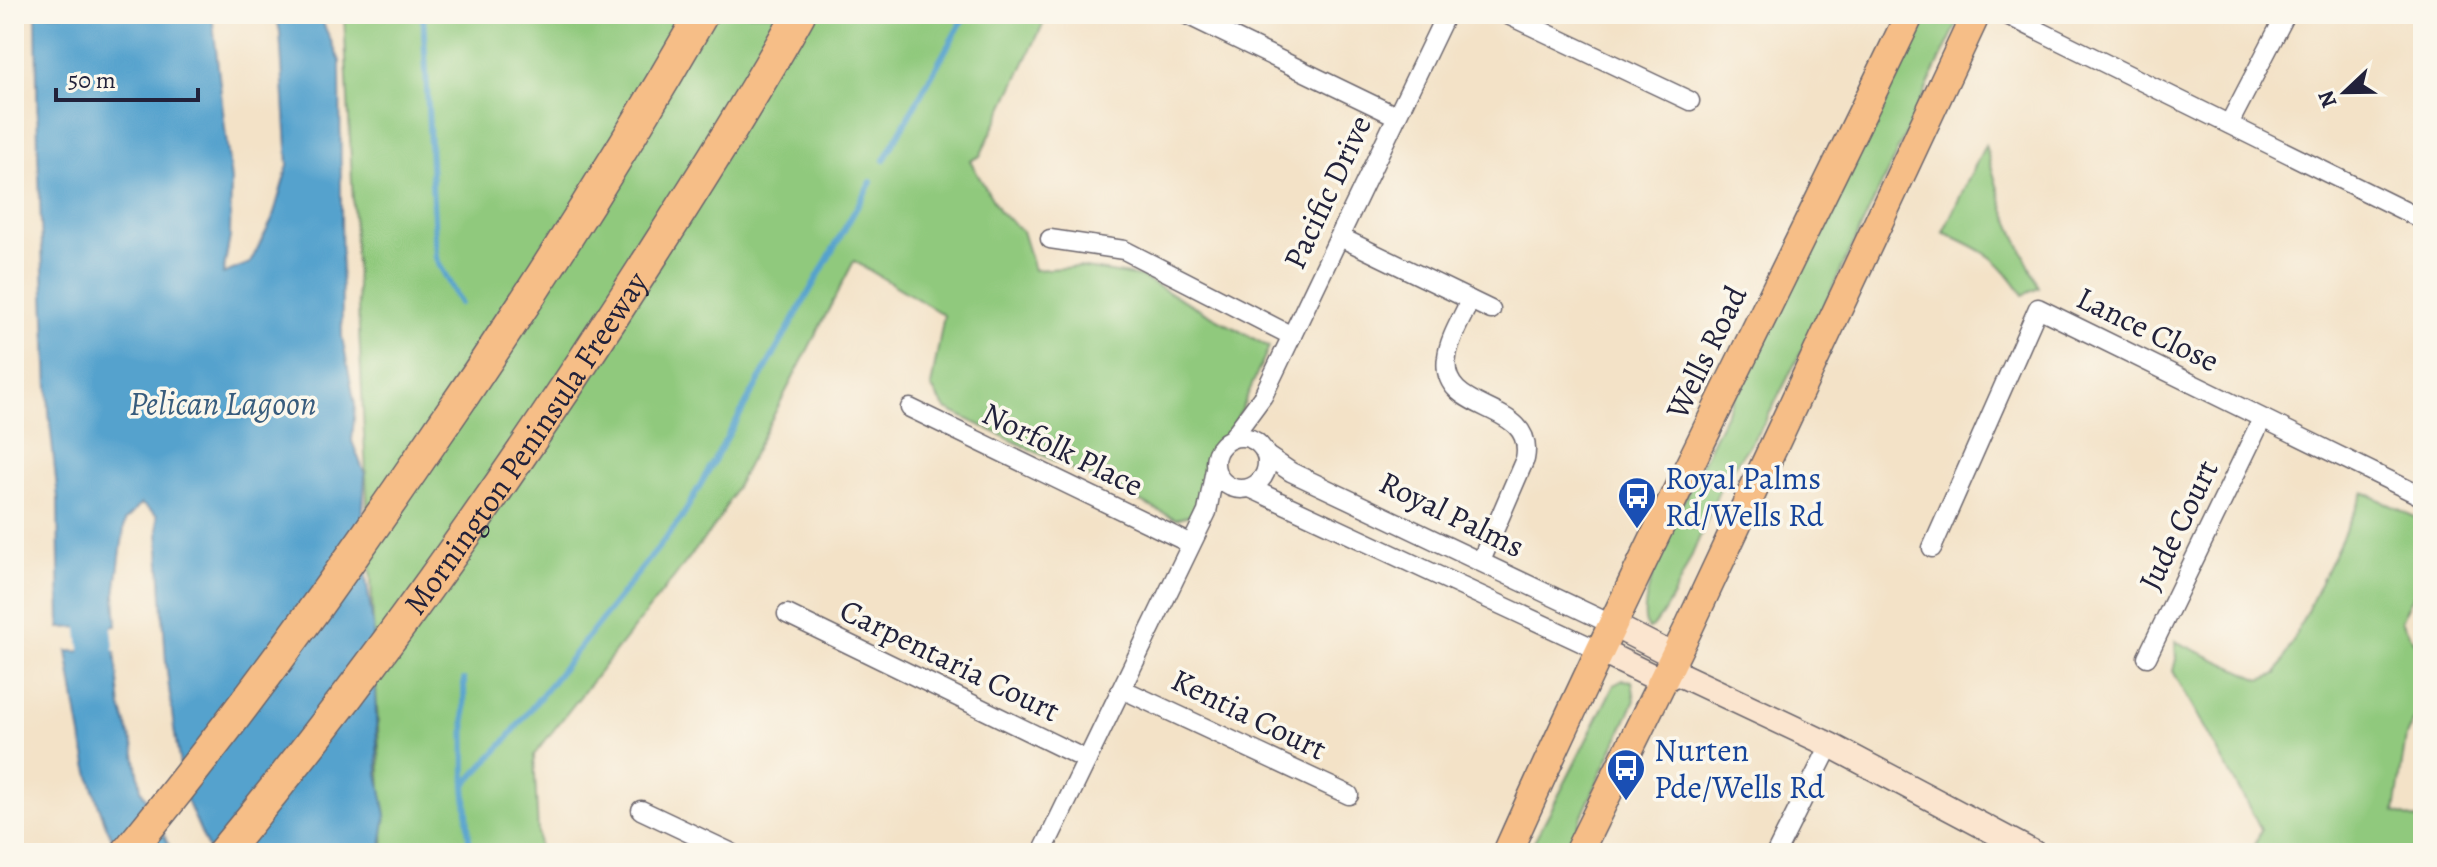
<svg xmlns="http://www.w3.org/2000/svg" width="2437" height="867" font-family="Alegreya,serif">
<rect width="100%" height="100%" fill="#fbf7ec"/>
<filter id="ink" filterUnits="userSpaceOnUse"><feTurbulence type="fractalNoise" baseFrequency=".0125" numOctaves="2"/><feDisplacementMap in="SourceGraphic" scale="16" xChannelSelector="R" yChannelSelector="G"/><feConvolveMatrix kernelMatrix="1 2 1 2 8 2 1 2 1" color-interpolation-filters="sRGB"/></filter>
<filter id="wash" filterUnits="userSpaceOnUse"><feTurbulence type="fractalNoise" baseFrequency=".006" numOctaves="4" result="noise"/><feDisplacementMap in="SourceGraphic" scale="32" xChannelSelector="R" yChannelSelector="G"/><feGaussianBlur stdDeviation="1.8" result="paint"/><feColorMatrix in="noise" values="0 0 0 0 0 0 0 0 0 0 0 0 0 0 0 0 0 1.4 0 .05"/><feComposite in="paint" operator="in"/></filter>
<g filter="url(#wash)">
<rect width="100%" height="100%" fill="#f3e2c7"/>
<g fill="#90c97d" stroke="#59765c" stroke-width="2">
<path d="M344,14H1048L980,156L970,161L999,211L1022,231L1034,270L1079,267L1141,277L1269,347L1232,430L1216,449L1191,515L1176,519L946,409L931,387L944,315L854,261L719,520L534,755L539,853H384Z"/>
<path d="M1921,14H1962C1897,149 1836,287 1766,420C1752,444 1732,466 1719,491C1708,515 1667,625 1648,629C1634,605 1668,539 1677,514Z"/>
<path d="M1985,145L2004,209L2039,288L2023,295C1998,256 1984,251 1943,232Z"/>
<path d="M2364,492L2423,521V575L2401,621L2423,654V702L2406,736L2395,812L2423,822V848L2401,853H2252L2261,829L2173,671L2176,659L2175,641L2261,680L2277,674Z"/>
<path d="M1623,680L1632,681L1635,700L1565,853H1527C1559,799 1585,741 1614,685Z"/>
</g>
<g fill="#54a2cd" stroke="#3b6284" stroke-width="2">
<path d="M36,14H212L231,181L230,237L223,274L250,263L272,220L288,165L280,32L276,14H319L340,61L342,337L355,405L352,441L365,475L361,543L373,626L378,773L386,815L380,853H210L185,796L174,729L166,663L157,515L141,504L125,521L115,594L117,626L60,628L58,499L49,413L38,153Z"/>
<path d="M67,651L115,652L121,707L134,748L141,789L173,853H119C86,791 78,719 67,651Z"/>
</g>
<g fill="none" stroke-linecap="round" stroke-linejoin="round">
<g stroke="#54a2cd" stroke-width="6">
<path d="M423,14L436,258L460,303"/>
<path d="M884,160L966,14"/>
<path d="M464,680L465,785L470,853"/>
<path d="M465,785L503,744L681,519L871,182"/>
</g>
<path stroke="#54a2cd" stroke-width="34" d="M90,582L102,696"/>
</g>
</g>
<g filter="url(#ink)">
<g fill="none" stroke-linecap="round" stroke-linejoin="round">
<g stroke="#6b656c" stroke-width="21">
<g id="street">
<path d="M1185,14L1396,116"/>
<path d="M1506,14L1690,101"/>
<path d="M2005,14L2423,220"/>
<path d="M2229,124L2286,14"/>
<path d="M1340,237L1491,310"/>
<path d="M1050,239L1124,250L1292,336"/>
<path d="M1470,300C1463,317 1449,338 1447,357C1438,417 1537,399 1525,459L1481,561"/>
<path d="M910,408L1189,543"/>
<circle cx="1241" cy="463" r="26"/>
<path d="M1232,438L1263,396L1446,14"/>
<path d="M1266,455L1291,472L1613,625"/>
<path d="M1250,488L1600,651"/>
<path d="M1932,548L2038,308L2423,497"/>
<path d="M787,614L1087,760"/>
<path d="M2147,657L2262,419"/>
<path d="M1122,689L1349,795"/>
<path d="M641,810L732,853"/>
<path d="M1042,853L1207,512L1215,469"/>
<path d="M1776,853L1830,745"/>
</g>
</g>
<g stroke="#6b656c" stroke-width="27">
<g id="secondary">
<path d="M1613,625L1674,656L1677,673"/>
<path d="M1600,651L1662,681L1677,673"/>
<path d="M1677,673L1830,745L2034,853"/>
</g>
</g>
<g stroke="#6b656c" stroke-width="31">
<g id="primary">
<path d="M1507,853C1633,570 1776,294 1910,14"/>
<path d="M1578,853L1689,627L1976,14"/>
</g>
</g>
<g stroke="#6b656c" stroke-width="35">
<g id="highway">
<path d="M127,853C232,725 330,591 423,454C522,311 615,165 702,14"/>
<path id="s1" d="M223,853C380,663 522,460 654,252C704,174 754,95 799,14"/>
</g>
</g>
<use href="#street" stroke="#fff" stroke-width="18"/>
<use href="#secondary" stroke="#fbe5cf" stroke-width="24"/>
<use href="#primary" stroke="#f6be87" stroke-width="28"/>
<use href="#highway" stroke="#f6be87" stroke-width="32"/>
</g>
</g>
<defs>
<g id="bus-pin" transform="scale(2)"><path d="M0 17L-7.5 6A9.5 9.5 0 1 1 7.5 6Z" fill="#1a4fb4" stroke="#fbf7ec"/><path d="M-5-6H5V4H4V6H2V4H-2V6H-4V4H-5ZM-3.5-4V0h7V-4ZM-3.5 1.2v1.5H-2V1.2ZM2 1.2v1.5H3.5V1.2Z" fill="#fff"/></g>
</defs>
<g fill-rule="evenodd">
<use href="#bus-pin" x="1637" y="496"/>
<use href="#bus-pin" x="1626" y="768"/>
</g>
<g text-anchor="middle" dominant-baseline="central" stroke-width="7" stroke-linejoin="round" paint-order="stroke">
<g font-size="32" fill="#22223b" stroke="#fbf7ec">
<text transform="translate(1327 192) rotate(-65)">Pacific Drive</text>
<text transform="translate(2148 329) rotate(26)">Lance Close</text>
<text transform="translate(1706 352) rotate(-64)">Wells Road</text>
<text stroke="none"><textPath href="#s1" startOffset="510">Mornington Peninsula Freeway</textPath></text>
<text transform="translate(1063 449) rotate(26)">Norfolk Place</text>
<text transform="translate(1452 514) rotate(26)">Royal Palms</text>
<text transform="translate(2178 525) rotate(-64)">Jude Court</text>
<text transform="translate(950 660) rotate(26)">Carpentaria Court</text>
<text transform="translate(1249 714) rotate(26)">Kentia Court</text>
</g>
<g font-size="32" fill="#164399" stroke="#fbf7ec" text-anchor="start">
<text x="1665" y="478">Royal Palms<tspan x="1665" dy="37">Rd/Wells Rd</tspan></text>
<text x="1654" y="750">Nurten<tspan x="1654" dy="37">Pde/Wells Rd</tspan></text>
</g>
<g font-size="34" font-style="italic" fill="#385c7d" stroke="#fbf7ec">
<text x="223" y="403">Pelican Lagoon</text>
</g>
</g>
<rect width="2437" height="867" fill="none" stroke="#fbf7ec" stroke-width="48"/>
<g transform="translate(2345 92) rotate(248)" stroke="#fbf7ec" stroke-width="6" paint-order="stroke">
<path d="M0-6L14 30L0 20L-14 30Z" fill="#22223b"/>
<text y="-12" font-size="22" font-weight="bold" text-anchor="middle" fill="#22223b">N</text>
</g>
<path d="M56 88v12h142v-12" fill="none" stroke="#22223b" stroke-width="4"/>
<text x="68" y="88" font-size="24" fill="#22223b" stroke="#fbf7ec" stroke-width="6" paint-order="stroke">50 m</text>
</svg>
